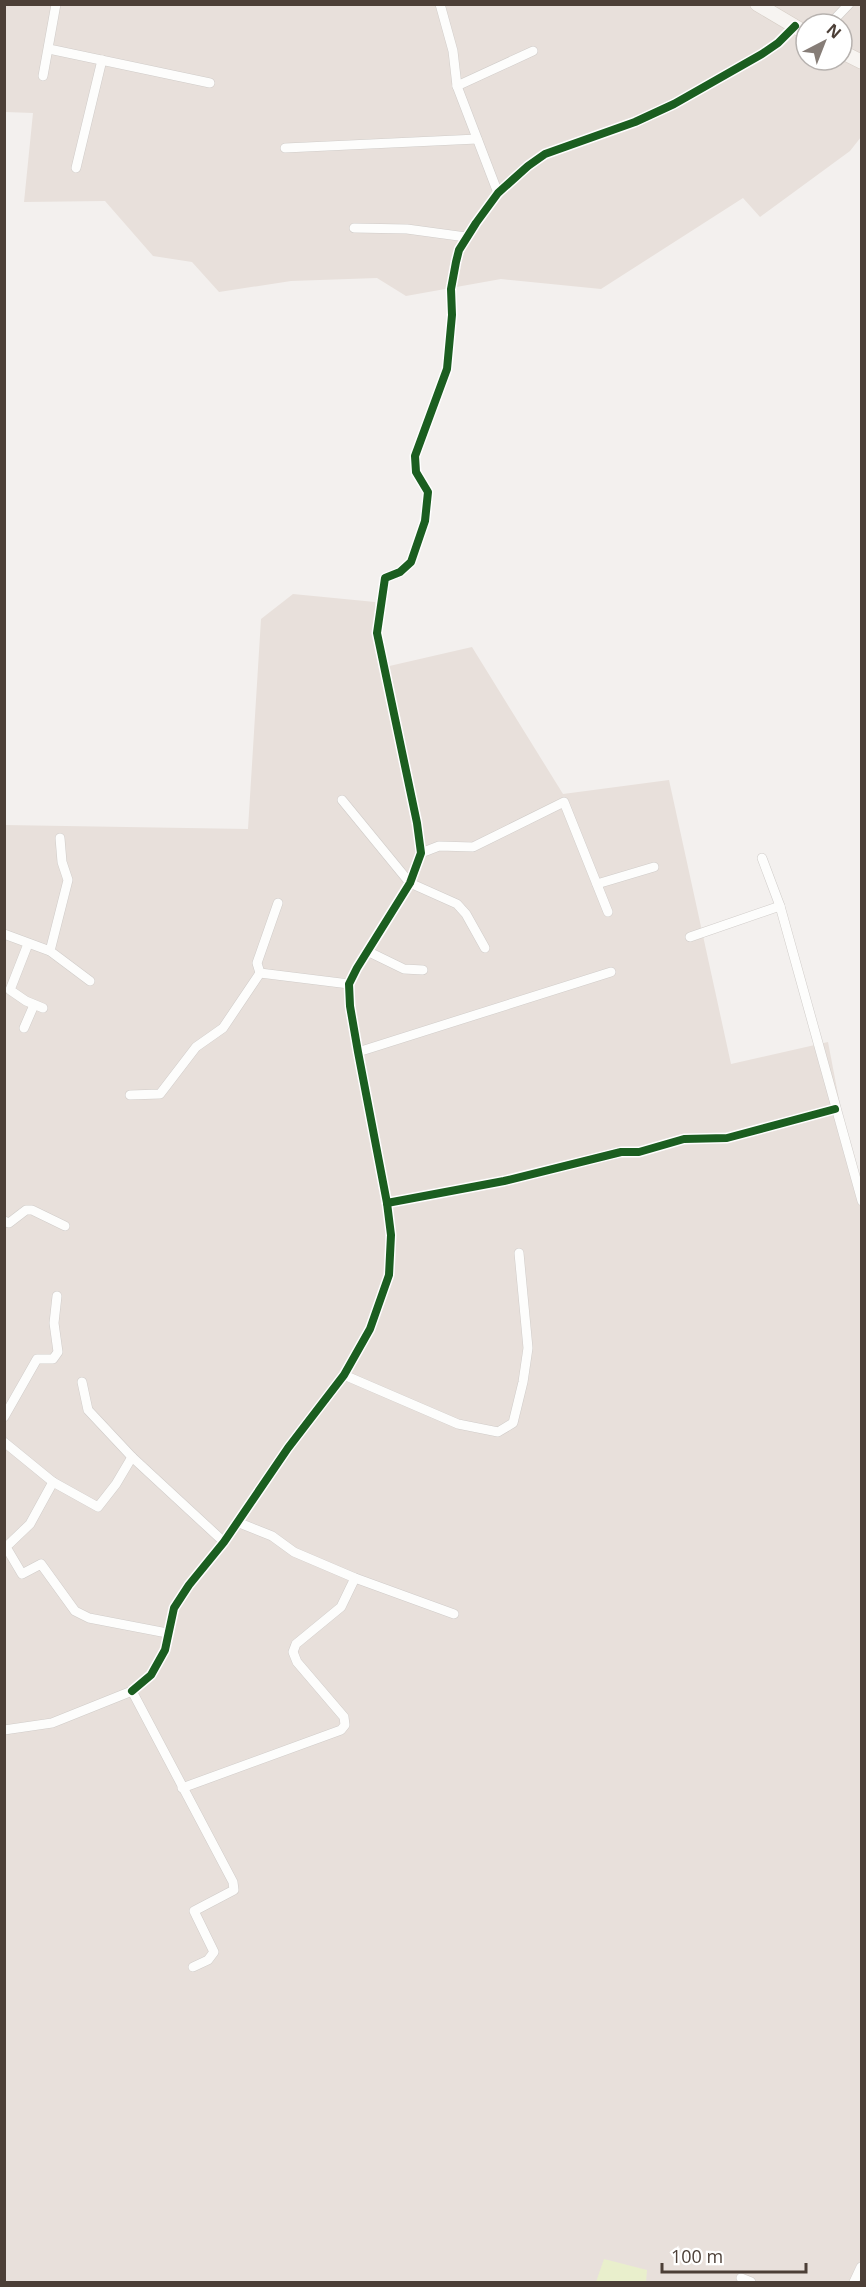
<svg xmlns="http://www.w3.org/2000/svg" width="866" height="2287" font-family="'Open Sans',sans-serif">
<rect width="100%" height="100%" fill="#f3f0ee"/>
<g fill="#e8e0db" fill-rule="evenodd">
<path d="M5,5H861V137L850,151L760,217L743,198L601,289L501,279L406,296L377,278L291,281L219,292L192,262L153,256L105,201L24,202L33,113L5,112ZM806,24H842V60H806Z"/>
<path d="M293,594L375,602L385,667L472,647L563,794L669,780L731,1064L828,1042L851,1162L862,1186L861,2282H5V825L248,829L261,619Z"/>
</g>
<path fill="#e9efcc" d="M604,2259L647,2270L646,2282H596Z"/>
<g fill="none" stroke-linecap="round" stroke-linejoin="round">
<g stroke="#d0ccc9" stroke-width="10">
<g id="street">
<path d="M440,4L453,51L457,86L498,193"/>
<path d="M830,24L849,4"/>
<path d="M49,49L210,83"/>
<path d="M43,76L56,4"/>
<path d="M457,86L533,51"/>
<path d="M285,148L477,139"/>
<path d="M76,168L102,60"/>
<path d="M354,228L407,229L466,237"/>
<path d="M342,800L410,883L457,904L466,914L485,948"/>
<path d="M421,853L439,846L473,847L564,802L608,912"/>
<path d="M762,858L780,906L862,1201"/>
<path d="M597,884L654,867"/>
<path d="M4,934L50,951L90,981"/>
<path d="M690,937L780,906"/>
<path d="M28,944L10,990L26,1001L43,1008"/>
<path d="M50,951L68,880L62,862L60,838"/>
<path d="M367,951L404,969L423,970"/>
<path d="M260,973L349,984"/>
<path d="M24,1028L34,1005"/>
<path d="M358,1052L611,972"/>
<path d="M130,1095L160,1094L196,1047L223,1028L260,973L257,963L278,903"/>
<path d="M387,1203L504,1181L621,1152H639L684,1139L727,1138L835,1109"/>
<path d="M4,1221L9,1223L26,1210H32L65,1226"/>
<path d="M344,1375L458,1424L498,1432L513,1423L523,1382L528,1348L519,1253"/>
<path d="M82,1382L88,1410L132,1457L224,1542"/>
<path d="M4,1417L37,1359H53L58,1352L54,1323L57,1296"/>
<path d="M4,1442L53,1482L98,1507L116,1484L132,1457"/>
<path d="M53,1482L30,1524L6,1547L22,1574L41,1564L75,1611L89,1618L167,1633"/>
<path d="M237,1522L272,1536L294,1552L355,1578L454,1614"/>
<path d="M132,1691L151,1675L165,1650L174,1608L189,1585L224,1542L288,1448L344,1375L370,1329L389,1275L391,1235L387,1203L358,1052L350,1006L349,984L357,968L410,883L421,853L417,823L377,633L385,578L400,572L411,562L425,521L428,492L416,472L415,456L447,369L452,315L451,289L456,262L459,250L476,223L498,193L528,166L545,154L635,122L674,104L762,54L778,43L795,26"/>
<path d="M4,1730L52,1723L132,1691L233,1882L234,1890L194,1911L214,1952L208,1960L193,1967"/>
<path d="M182,1788L341,1730L345,1725L344,1717L297,1662L293,1652L296,1644L341,1607L355,1578"/>
<path d="M741,2278L751,2282"/>
<path d="M854,2282L861,2267"/>
</g>
</g>
<g stroke="#d5cdc5" stroke-width="15">
<g id="secondary">
<path d="M757,4L806,33"/>
<path d="M842,52L862,62"/>
</g>
</g>
<use href="#street" stroke="#fdfdfc" stroke-width="9"/>
<use href="#secondary" stroke="#f7f4f1" stroke-width="14"/>
<g stroke="#fff" stroke-width="11">
<g id="cycleway">
<path d="M387,1203L504,1181L621,1152H639L684,1139L727,1138L835,1109"/>
<path d="M132,1691L151,1675L165,1650L174,1608L189,1585L224,1542L288,1448L344,1375L370,1329L389,1275L391,1235L387,1203L358,1052L350,1006L349,984L357,968L410,883L421,853L417,823L377,633L385,578L400,572L411,562L425,521L428,492L416,472L415,456L447,369L452,315L451,289L456,262L459,250L476,223L498,193L528,166L545,154L635,122L674,104L762,54L778,43L795,26"/>
</g>
</g>
<use href="#cycleway" stroke="#1b5e20" stroke-width="8"/>
</g>
<rect width="866" height="2287" fill="none" stroke="#4c3f37" stroke-width="12"/>
<g transform="translate(824 42) rotate(42)"><circle r="28" fill="#ffffff" stroke="#b7b2af" stroke-width="1.5"/>
<path d="M0-4.5L10 22L0 15L-10 22Z" fill="#867d77"/>
<text y="-9" font-size="16" font-weight="bold" text-anchor="middle" fill="#4c3f37">N</text>
</g>
<path d="M662 2263v9h144v-9" fill="none" stroke="#4c3f37" stroke-width="3"/>
<text x="671" y="2263" font-size="18" fill="#4c3f37" stroke="#ffffff" stroke-width="4.5" paint-order="stroke">100 m</text>
</svg>
